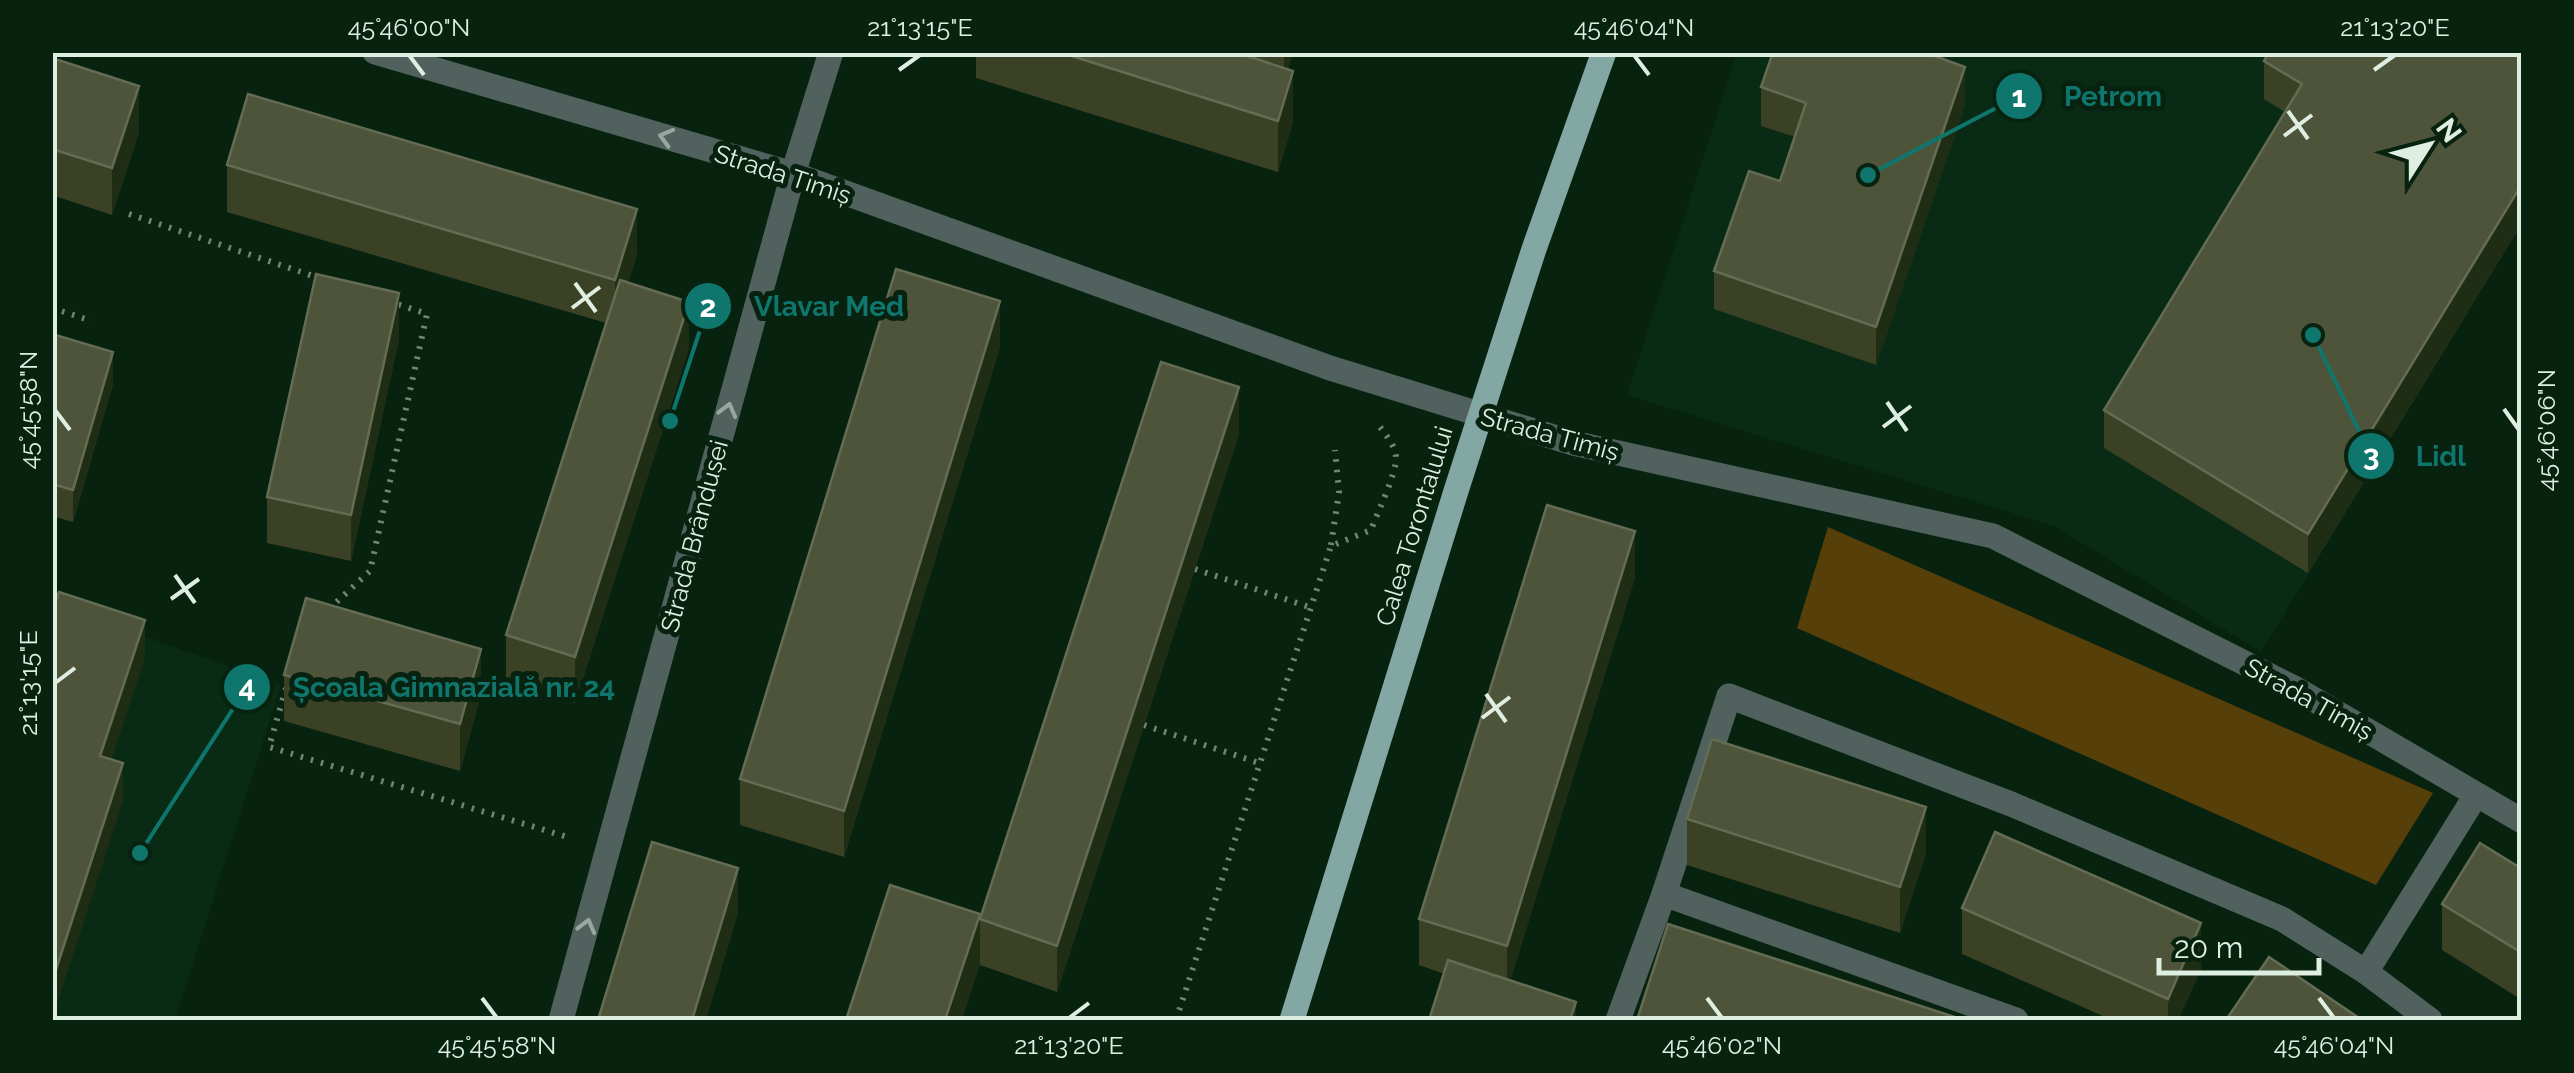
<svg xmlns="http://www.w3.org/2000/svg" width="2574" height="1073" font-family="Raleway,sans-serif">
<rect width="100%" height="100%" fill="#082210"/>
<g fill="#092b15">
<path d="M1737,53H2521V225L2261,652L2054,526L1627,395Z"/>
<path d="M53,604L281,685L175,1020H53Z"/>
</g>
<path fill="#573f0a" d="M1828,527L2433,793L2376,885L1797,628Z"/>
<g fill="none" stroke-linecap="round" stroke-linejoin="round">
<g stroke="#708576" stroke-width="6" stroke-dasharray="2.5 8" stroke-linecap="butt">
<path d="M129,214L322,279"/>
<path d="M52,308L92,321"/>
<path d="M1331,545L1339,492L1335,450"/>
<path d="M1195,569L1312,608"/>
<path d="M329,609L370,571L427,314L391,302"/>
<path d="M286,688L269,747L571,838"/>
<path d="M1144,725L1262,764"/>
<path d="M1176,1020L1331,546L1371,530C1377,513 1397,473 1396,457C1395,446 1387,436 1380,427"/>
</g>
<g stroke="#50615e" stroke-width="25">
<path d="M793,174L831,52"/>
<path d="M1664,894L1729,696L2011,804L2282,919L2366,972L2430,1020"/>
<path d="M2366,972L2476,795"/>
<path d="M1618,1020L1664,894L2016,1020"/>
</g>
<g stroke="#50615e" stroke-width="25">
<path d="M375,52L793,174L1330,368L1573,443L1993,536L2296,689L2522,821"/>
<path d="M561,1020L793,174"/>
</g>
<path stroke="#83a7a2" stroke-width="25" d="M1292,1020L1456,491L1534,249L1604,52"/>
</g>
<g fill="#3b4125">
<path d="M976,52H1293L1288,69L1293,122L1278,172L976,78Z"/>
<path d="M2522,52V223L2308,573L2104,448V410L2285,112L2264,99V61Z"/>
<path d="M52,58L139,132L112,215L52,195Z"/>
<path d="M1761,87L1965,105L1876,365L1714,309V271L1780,181L1795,137L1761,126Z"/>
<path d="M227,165L637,255L628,282L689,348L575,703L506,681V635L606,323L227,212Z"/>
<path d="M52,334L113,384L73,522L52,516Z"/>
<path d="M399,339L351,561L267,543V497Z"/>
<path d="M1000,347L844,857L740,825V779Z"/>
<path d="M1239,434L1057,992L980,965V919Z"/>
<path d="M1635,577L1510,981L1576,1020L1419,965V919Z"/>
<path d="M284,675L481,695L460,771L284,721Z"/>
<path d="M1687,819L1926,853L1900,933L1687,865Z"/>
<path d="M2522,869V1000L2442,950V904Z"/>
<path d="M1962,908L2201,969L2178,1020H2112L1962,954Z"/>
</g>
<g fill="#1f2d14">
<path d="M1284,52H1293L1284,82Z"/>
<path d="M1965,67V105L1876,365V327Z"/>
<path d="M1293,71V122L1278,172V121Z"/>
<path d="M139,86V132L112,215V168Z"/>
<path d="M2522,184V223L2308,573V534Z"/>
<path d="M637,209V255L615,326V280Z"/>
<path d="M399,293V339L351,561V515Z"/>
<path d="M1000,301V347L844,857V811Z"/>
<path d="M689,302V348L575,703V657Z"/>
<path d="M113,352V384L73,522V490Z"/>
<path d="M1239,387V434L1057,992V946Z"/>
<path d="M1635,531V577L1507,992V946Z"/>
<path d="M145,620V658L100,794V756Z"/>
<path d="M481,649V695L460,771V724Z"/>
<path d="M123,763V801L52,1020V982Z"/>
<path d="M1926,807V853L1900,933V887Z"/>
<path d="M738,868V914L706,1020H692Z"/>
<path d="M980,914V965L962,1020H945Z"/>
<path d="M2201,923V969L2178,1020H2168V999Z"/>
<path d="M1576,1002V1020H1570Z"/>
</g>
<g fill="#4d5439" stroke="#646c54" stroke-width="2.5">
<path d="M1059,52H1245L1244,55L1293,71L1278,121Z"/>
<path d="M1773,52H1924L1965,67L1876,327L1714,271L1749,171L1780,181L1806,103L1761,87Z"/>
<path d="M2269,52H2522V184L2308,534L2104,410L2302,84L2264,61Z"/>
<path d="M52,58L139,86L112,168L52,149Z"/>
<path d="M248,94L637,209L615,280L227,165Z"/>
<path d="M896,269L1000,301L844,811L740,779Z"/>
<path d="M316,274L399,293L351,515L267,497Z"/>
<path d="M620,280L689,302L575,657L506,635Z"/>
<path d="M52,334L113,352L73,490L52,484Z"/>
<path d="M1161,362L1239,387L1057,946L980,919Z"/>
<path d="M1547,505L1635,531L1507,946L1419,919Z"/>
<path d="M59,592L145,620L100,756L123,763L52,982V612Z"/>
<path d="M306,598L481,649L460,724L284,675Z"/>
<path d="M1712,739L1926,807L1900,887L1687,819Z"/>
<path d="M1995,832L2201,923L2168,999L1962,908Z"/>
<path d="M652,842L738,868L692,1020H598Z"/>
<path d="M2480,843L2522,869V953L2442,904Z"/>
<path d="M890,885L980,914L945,1020H846Z"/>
<path d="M1668,924L1964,1020H1637Z"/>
<path d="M2269,957L2362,1020H2226Z"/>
<path d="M1448,960L1576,1002L1570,1020H1429Z"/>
</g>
<defs><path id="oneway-chevron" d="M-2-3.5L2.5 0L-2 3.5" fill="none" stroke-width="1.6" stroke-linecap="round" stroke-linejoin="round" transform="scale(2.5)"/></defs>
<g stroke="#97a8a0">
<use href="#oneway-chevron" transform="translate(666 137) rotate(-164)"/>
<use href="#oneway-chevron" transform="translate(728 410) rotate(-75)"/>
<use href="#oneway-chevron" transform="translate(587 926) rotate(-75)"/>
</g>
<path fill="none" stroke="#deeee1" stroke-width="4" d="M409,55L424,75M1634,55L1649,75M899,70L920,55M2374,70L2395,55M2288,111L2308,139M2284,136L2312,115M575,283L596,312M572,308L600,287M1887,402L1907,431M2504,409L2519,430M55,410L70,430M1883,427L1911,406M175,575L195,603M171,599L199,579M55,683L75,668M1486,694L1506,722M1482,718L1510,697M482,998L497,1018M1707,998L1722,1018M2319,998L2334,1018M1069,1018L1089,1003"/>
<g text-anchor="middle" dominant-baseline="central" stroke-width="10" stroke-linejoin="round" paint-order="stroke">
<g font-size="25" fill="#deeee1" stroke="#082210">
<text transform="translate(783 174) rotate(18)">Strada Timiș</text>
<text transform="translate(1550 434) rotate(15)">Strada Timiș</text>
<text transform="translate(1414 526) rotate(-73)">Calea Torontalului</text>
<text transform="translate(694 536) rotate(-75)">Strada Brândușei</text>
<text transform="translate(2309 699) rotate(29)">Strada Timiș</text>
</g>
</g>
<path fill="none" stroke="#0f766e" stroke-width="4" d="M1868 175L2019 96M670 421L708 306M2313 335L2371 456M140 853L247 687"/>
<g fill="#0f766e" stroke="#082210" stroke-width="4">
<circle cx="1868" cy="175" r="10"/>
<circle cx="670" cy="421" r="10"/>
<circle cx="2313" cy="335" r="10"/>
<circle cx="140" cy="853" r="10"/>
<circle cx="2019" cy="96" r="25"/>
<circle cx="708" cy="306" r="25"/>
<circle cx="2371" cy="456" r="25"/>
<circle cx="247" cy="687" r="25"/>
</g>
<g font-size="30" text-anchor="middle" font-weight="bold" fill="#fff">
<text x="2019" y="107">1</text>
<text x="708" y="317">2</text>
<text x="2371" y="466">3</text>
<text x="247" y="697">4</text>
</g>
<g font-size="28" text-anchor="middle" font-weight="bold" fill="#0f766e" stroke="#082210" stroke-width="10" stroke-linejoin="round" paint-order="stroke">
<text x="2113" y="106">Petrom</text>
<text x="829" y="316">Vlavar Med</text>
<text x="2441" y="466">Lidl</text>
<text x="454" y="697">Școala Gimnazială nr. 24</text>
</g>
<rect width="2574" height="1073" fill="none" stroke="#082210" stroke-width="110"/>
<g transform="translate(2429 145) rotate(54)" stroke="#082210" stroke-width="8" paint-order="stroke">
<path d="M0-8L18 38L0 25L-18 38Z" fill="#deeee1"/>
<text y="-15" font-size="28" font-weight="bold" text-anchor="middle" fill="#deeee1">N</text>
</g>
<path d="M2159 958v15h160v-15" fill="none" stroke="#deeee1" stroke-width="5"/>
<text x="2174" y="958" font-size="30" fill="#deeee1" stroke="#082210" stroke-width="8" paint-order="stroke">20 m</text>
<rect x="55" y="55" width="2464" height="963" fill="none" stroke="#deeee1" stroke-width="4"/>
<g font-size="25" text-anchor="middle" fill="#deeee1">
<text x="409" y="36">45°46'00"N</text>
<text x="920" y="36">21°13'15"E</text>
<text x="1634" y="36">45°46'04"N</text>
<text x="2395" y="36">21°13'20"E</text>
<text transform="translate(28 410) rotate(-90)" y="9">45°45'58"N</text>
<text transform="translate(2546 430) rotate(-90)" y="9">45°46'06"N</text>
<text transform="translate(28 683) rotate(-90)" y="9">21°13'15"E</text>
<text x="497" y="1054">45°45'58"N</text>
<text x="1069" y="1054">21°13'20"E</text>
<text x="1722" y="1054">45°46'02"N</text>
<text x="2334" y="1054">45°46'04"N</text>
</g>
</svg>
